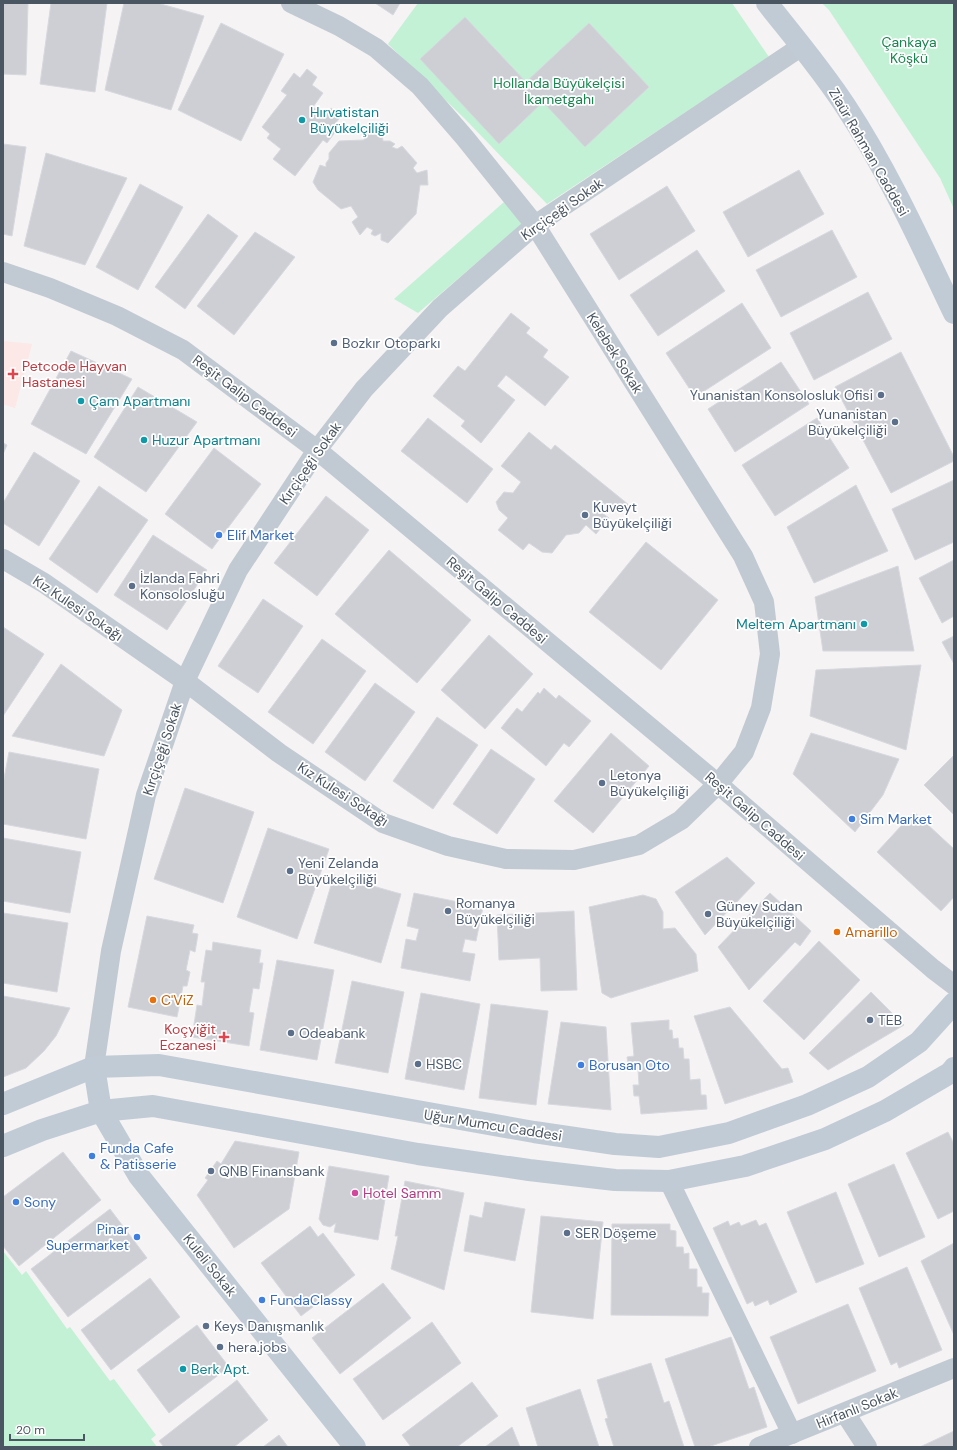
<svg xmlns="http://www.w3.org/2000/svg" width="957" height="1450" font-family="'DM Sans',sans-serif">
<rect width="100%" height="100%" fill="#f5f3f3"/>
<path fill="#fce8e6" d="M3,341L32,344L15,408L3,404Z"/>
<g fill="#c3f1d5">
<path d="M418,3H732L769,57L547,204L465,119L388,44Z"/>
<path d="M822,3H954V209L940,178L829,10Z"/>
<path d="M504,202L522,224L418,313L394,299Z"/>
<path d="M3,1251L22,1275L26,1271L67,1329L70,1327L110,1381L114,1379L156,1435L151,1439L157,1447H3Z"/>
</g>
<g fill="#cdcfd5" stroke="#d7d9de">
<path d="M3,3H28L26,75L3,74Z"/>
<path d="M51,3H107L95,92L40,84Z"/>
<path d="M124,3H157L204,16L171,110L105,90Z"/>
<path d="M375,3H400L393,15Z"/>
<path d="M465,17L526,82L589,23L649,87L585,147L543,102L499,144L420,59Z"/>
<path d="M221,23L284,54L241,141L178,110Z"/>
<path d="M307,69L317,77L312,85L323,93L313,107L325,116L331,108L341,116L335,124L339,127L327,143L323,140L295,176L273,159L281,149L267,138L270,134L262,127L287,95L281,91L294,73L300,78Z"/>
<path d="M365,128L381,129L383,141H390L395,144L392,147L397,149L402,146L417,163L413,168L417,173L427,170L428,185H420L416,214L388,243L381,240V233L375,236L371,234L373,230L367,227L360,235L352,222L358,217L351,206L341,209L318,190L313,182L320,165L326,167V163L329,159V153L339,141L364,140Z"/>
<path d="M3,144L26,147L12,236L3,234Z"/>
<path d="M46,153L127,178L85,265L24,246Z"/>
<path d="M799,170L824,214L748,257L723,212Z"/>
<path d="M140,184L183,207L138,290L96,267Z"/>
<path d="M667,186L695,231L619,280L590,234Z"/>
<path d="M208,214L238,236L185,309L155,287Z"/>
<path d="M832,230L857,277L781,317L756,270Z"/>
<path d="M255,232L295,257L234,335L197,306Z"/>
<path d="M697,250L725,291L658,336L630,295Z"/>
<path d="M868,292L892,339L814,380L790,333Z"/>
<path d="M742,303L771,348L695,397L666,353Z"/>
<path d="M511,313L530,328L526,333L548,350L543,357L569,377L545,406L506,375L497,386L515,400L481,443L461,426L465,421L433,396L458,366L465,371Z"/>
<path d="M71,351L132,379L86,454L31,424Z"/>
<path d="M901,352L954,457V461L891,493L835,387Z"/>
<path d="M781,362L809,404L735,452L708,409Z"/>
<path d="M138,387L197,422L146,492L94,457Z"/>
<path d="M428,418L493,469L467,503L401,451Z"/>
<path d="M817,418L849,468L775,516L742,465Z"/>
<path d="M529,432L551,450L555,445L629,505L623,512L611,503L602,513L609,518L596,534L586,525L579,533L566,535L552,553L542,552L529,543L523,550L498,530L508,518L499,510L496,502L504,492L513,493L521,482L501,466Z"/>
<path d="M3,443L7,445L3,454Z"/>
<path d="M214,448L261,484L212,549L165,514Z"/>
<path d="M34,452L80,481L39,546L3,523V503Z"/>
<path d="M954,480V542L915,560L892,509Z"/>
<path d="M856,485L888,551L814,583L787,527Z"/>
<path d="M99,486L148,520L97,593L49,559Z"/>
<path d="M326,496L369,530L317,596L274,563Z"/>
<path d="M153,535L207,570L167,630L114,595Z"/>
<path d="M646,542L718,600L661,670L589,612Z"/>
<path d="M389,550L471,620L417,683L335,614Z"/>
<path d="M954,560V616L942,623L919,578Z"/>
<path d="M898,566L914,651H823L815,597Z"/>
<path d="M263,599L303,626L258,693L218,666Z"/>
<path d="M3,627L44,654L3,716Z"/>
<path d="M489,635L533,674L485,729L441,690Z"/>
<path d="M954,636V664L942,642Z"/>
<path d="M322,639L366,671L313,744L268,712Z"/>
<path d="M61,664L122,710L104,756L12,736Z"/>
<path d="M921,665L906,750L810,716L816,670Z"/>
<path d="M375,683L415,712L365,781L325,752Z"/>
<path d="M544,688L556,699L559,695L591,721L569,747L564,743L546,766L501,728L517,708L522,712L538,692L540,694Z"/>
<path d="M437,717L478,745L433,809L393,781Z"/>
<path d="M611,733L649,766L593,833L554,801Z"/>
<path d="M811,733L899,759L883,795L855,832L793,774Z"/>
<path d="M491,749L535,779L497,834L453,804Z"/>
<path d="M9,752L99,769L86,839L3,824V784Z"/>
<path d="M954,755V815L924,785Z"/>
<path d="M185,788L254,812L223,903L154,879Z"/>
<path d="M914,812L954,849V897L941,911L877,852Z"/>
<path d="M268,828L329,849L297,939L237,917Z"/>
<path d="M3,838L81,852L70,913L3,901Z"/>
<path d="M727,857L755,883L705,935L675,892Z"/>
<path d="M334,875L401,894L381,963L314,943Z"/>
<path d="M414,893L483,907L476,941L465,939L462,952L475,954L470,981L401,968L406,939L416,941L419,929L407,926Z"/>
<path d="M770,893L811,931L800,946L795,942L749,990L718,947Z"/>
<path d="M643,895L656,899L663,912V929L675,928L696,954L698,971L611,998L602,993L589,907Z"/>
<path d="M574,911L577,990L541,991L540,958L499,960L497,915Z"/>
<path d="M3,913L68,923L57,992L3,983Z"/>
<path d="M147,916L194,925L192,933L198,934L195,952L190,950L186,970L190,972L187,986H183L177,1017L128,1007Z"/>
<path d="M819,941L860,980L804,1040L763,1001Z"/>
<path d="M213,942L261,950L259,963H263L259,989L253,988L249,1012L254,1013L249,1046L192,1037L197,1005L202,1006L205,982H201L206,950L212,951Z"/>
<path d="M277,960L334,970L317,1060L260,1050Z"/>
<path d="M352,981L404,992L388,1073L335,1063Z"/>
<path d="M871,992L904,1025L828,1070L809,1053Z"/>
<path d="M421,993L480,1004L464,1090L405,1079Z"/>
<path d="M3,996L70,1008L56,1036L44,1051L26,1068L3,1077Z"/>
<path d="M491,1004L548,1011L536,1105L479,1098Z"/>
<path d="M730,1007L782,1069L788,1068L793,1082L725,1104L694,1016Z"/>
<path d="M669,1020V1030H672L673,1039L678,1038L679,1048H683L684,1059H689L690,1080L700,1079L701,1095H706L707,1109L641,1114L639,1096H634L633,1085H639L638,1069L629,1070L627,1057L634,1056L631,1023Z"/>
<path d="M561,1022L606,1027L611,1110L548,1104Z"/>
<path d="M948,1132L954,1144V1211L938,1219L906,1153Z"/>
<path d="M235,1141L299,1152L289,1209L234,1248L197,1195L208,1180L205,1178L217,1161L221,1164Z"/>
<path d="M63,1152L101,1200L19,1266L3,1246V1197Z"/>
<path d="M894,1164L925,1237L879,1257L848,1184Z"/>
<path d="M329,1166L389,1176L378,1240L334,1232L336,1223L330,1227L323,1225L319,1219Z"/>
<path d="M405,1181L464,1193L444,1290L391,1269L398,1236H395Z"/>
<path d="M836,1192L864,1264L816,1283L787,1212Z"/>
<path d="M485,1202L525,1209L515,1261L464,1251L470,1215L482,1218Z"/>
<path d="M110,1209L147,1258L68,1317L31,1269Z"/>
<path d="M541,1216L603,1222L593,1319L531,1312Z"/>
<path d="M756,1220L759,1226L766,1223L797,1292L770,1305L768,1300L755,1306L753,1301L747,1304L713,1228L728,1221L730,1226L739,1222L741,1226Z"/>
<path d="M612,1224H670V1230L676,1231V1247H683L684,1254L689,1253V1269H697V1287H702V1293H709L708,1316L611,1315Z"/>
<path d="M310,1226L318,1237L323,1233L355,1275L301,1316L261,1263Z"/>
<path d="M954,1243V1335L921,1261Z"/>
<path d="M907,1267L942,1350L899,1368L897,1362L891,1365L859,1288Z"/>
<path d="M150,1278L180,1317L111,1370L81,1330Z"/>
<path d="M383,1283L411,1318L340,1374L312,1338Z"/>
<path d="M848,1304L876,1371L798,1404L770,1337Z"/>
<path d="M432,1322L461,1363L383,1420L353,1379Z"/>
<path d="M197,1325L229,1367L169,1413L137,1370Z"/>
<path d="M731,1337L749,1389L754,1387L767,1427L708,1447H695L665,1359Z"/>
<path d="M651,1363L664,1403L669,1401L684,1447H614L605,1419L608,1418L597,1380Z"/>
<path d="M237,1380L268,1420L234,1447H164L159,1441Z"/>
<path d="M472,1382L498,1416L457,1447H411L402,1435Z"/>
<path d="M580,1389L599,1447H538L526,1408Z"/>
<path d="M512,1427L520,1447H485Z"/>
<path d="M954,1431V1447H920Z"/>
<path d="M279,1435L288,1447H263Z"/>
</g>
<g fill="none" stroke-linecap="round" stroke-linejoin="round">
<g stroke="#c1cad2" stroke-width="20">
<path d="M3,272L50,288L117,316L183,350L317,450L718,784L933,969L954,985"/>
<path d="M3,559L44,583L185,681L279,753L383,823L448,846L506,859L574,860L639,845L681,820L718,784L744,752L761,708L770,654L764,602L743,556L535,225L465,138L420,86L376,48L339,26L291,3"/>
<path d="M94,1067L111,951L146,795L185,681L238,570L317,450L364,389L440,308L535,225L802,46"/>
<path d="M669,1181L792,1434"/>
<path d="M845,1413L867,1447"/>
<path d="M759,1447L954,1368"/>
</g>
<g stroke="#c1cbd6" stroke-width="22">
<path d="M767,3C794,37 822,70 846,107C888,171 921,244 954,313"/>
<path d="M94,1067L101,1111L139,1176L355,1447"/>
<path d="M3,1104L94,1067L159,1065L534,1132L615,1144L659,1147L729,1133L807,1105L868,1077L919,1042L954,1003"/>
<path d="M3,1146L42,1130L101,1111L153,1106L418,1154L529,1170L615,1180L669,1181L745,1166L825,1139L885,1111L950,1073L954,1068"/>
</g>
</g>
<g fill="#0f9aa8" stroke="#fff" stroke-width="1.5">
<circle cx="302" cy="120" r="4"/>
<circle cx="81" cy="401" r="4"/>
<circle cx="144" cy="440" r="4"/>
<circle cx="864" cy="624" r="4"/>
<circle cx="183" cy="1369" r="4"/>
</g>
<g fill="#5c6f8a" stroke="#fff" stroke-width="1.5">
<circle cx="334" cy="343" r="4"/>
<circle cx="881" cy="395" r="4"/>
<circle cx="895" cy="422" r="4"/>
<circle cx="585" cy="515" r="4"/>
<circle cx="132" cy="586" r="4"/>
<circle cx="602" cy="783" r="4"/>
<circle cx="290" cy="871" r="4"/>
<circle cx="448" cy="911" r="4"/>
<circle cx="708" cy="914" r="4"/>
<circle cx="870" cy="1020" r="4"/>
<circle cx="291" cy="1033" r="4"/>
<circle cx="418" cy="1064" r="4"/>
<circle cx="211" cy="1171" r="4"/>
<circle cx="567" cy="1233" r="4"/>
<circle cx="206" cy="1326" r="4"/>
<circle cx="220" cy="1347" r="4"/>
</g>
<g fill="#e0444e" stroke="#fff" stroke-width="1.5">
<path d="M11 368h4v4h4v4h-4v4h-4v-4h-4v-4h4z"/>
<path d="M222 1031h4v4h4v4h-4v4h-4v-4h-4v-4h4z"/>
</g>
<g fill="#3f7fe0" stroke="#fff" stroke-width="1.5">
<circle cx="219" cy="535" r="4"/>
<circle cx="852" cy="819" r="4"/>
<circle cx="581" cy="1065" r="4"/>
<circle cx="92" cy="1156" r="4"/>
<circle cx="16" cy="1202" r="4"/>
<circle cx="137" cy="1237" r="4"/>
<circle cx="262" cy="1300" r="4"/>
</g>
<g fill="#e8710a" stroke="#fff" stroke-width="1.5">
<circle cx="837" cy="932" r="4"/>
<circle cx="153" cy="1000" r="4"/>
</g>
<circle fill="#d1479c" stroke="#fff" stroke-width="1.5" cx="355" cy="1193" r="4"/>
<g text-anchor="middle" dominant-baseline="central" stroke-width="3.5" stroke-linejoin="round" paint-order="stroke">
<g font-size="14" fill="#17864f" stroke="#fff">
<text x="909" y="42">Çankaya<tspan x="909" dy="16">Köşkü</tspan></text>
<text x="559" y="83">Hollanda Büyükelçisi<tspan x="559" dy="16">İkametgahı</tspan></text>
</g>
<g font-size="14" fill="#0d838f" stroke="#fff" text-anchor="start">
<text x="310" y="112">Hırvatistan<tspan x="310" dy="16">Büyükelçiliği</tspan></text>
<text x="89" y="401">Çam Apartmanı</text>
<text x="152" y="440">Huzur Apartmanı</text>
<text x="856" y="624" text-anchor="end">Meltem Apartmanı</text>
<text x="191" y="1369">Berk Apt.</text>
</g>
<g font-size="14" fill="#4a5661" stroke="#fff">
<text transform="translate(869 152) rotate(60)">Ziaür Rahman Caddesi</text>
<text transform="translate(562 209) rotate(-35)">Kırçiçeği Sokak</text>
<text transform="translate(615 353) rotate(58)">Kelebek Sokak</text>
<text transform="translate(245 396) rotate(37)">Reşit Galip Caddesi</text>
<text transform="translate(310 463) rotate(-55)">Kırçiçeği Sokak</text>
<text transform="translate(497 600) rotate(40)">Reşit Galip Caddesi</text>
<text transform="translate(78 608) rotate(34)">Kız Kulesi Sokağı</text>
<text transform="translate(162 749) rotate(-72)">Kırçiçeği Sokak</text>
<text transform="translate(343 794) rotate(33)">Kız Kulesi Sokağı</text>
<text transform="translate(755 816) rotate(41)">Reşit Galip Caddesi</text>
<text transform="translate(493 1125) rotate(9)">Uğur Mumcu Caddesi</text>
<text transform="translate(210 1265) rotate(51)">Kuleli Sokak</text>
<text transform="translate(857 1408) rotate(-22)">Hirfanlı Sokak</text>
</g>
<g font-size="14" fill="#4e5e75" stroke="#fff" text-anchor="start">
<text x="342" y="343">Bozkır Otoparkı</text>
<text x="873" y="395" text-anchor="end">Yunanistan Konsolosluk Ofisi</text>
<text x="887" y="414" text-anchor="end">Yunanistan<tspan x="887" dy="16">Büyükelçiliği</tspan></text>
<text x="593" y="507">Kuveyt<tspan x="593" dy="16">Büyükelçiliği</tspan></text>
<text x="140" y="578">İzlanda Fahri<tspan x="140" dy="16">Konsolosluğu</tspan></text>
<text x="610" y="775">Letonya<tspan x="610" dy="16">Büyükelçiliği</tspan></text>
<text x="298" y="863">Yeni Zelanda<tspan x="298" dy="16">Büyükelçiliği</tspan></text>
<text x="456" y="903">Romanya<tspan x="456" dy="16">Büyükelçiliği</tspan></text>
<text x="716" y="906">Güney Sudan<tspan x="716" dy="16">Büyükelçiliği</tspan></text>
<text x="878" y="1020">TEB</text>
<text x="299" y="1033">Odeabank</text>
<text x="426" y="1064">HSBC</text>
<text x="219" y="1171">QNB Finansbank</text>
<text x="575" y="1233">SER Döşeme</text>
<text x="214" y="1326">Keys Danışmanlık</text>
<text x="228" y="1347">hera.jobs</text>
</g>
<g font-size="14" fill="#be3a42" stroke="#fff" text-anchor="start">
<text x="22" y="366">Petcode Hayvan<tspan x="22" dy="16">Hastanesi</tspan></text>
<text x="216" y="1029" text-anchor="end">Koçyiğit<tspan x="216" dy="16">Eczanesi</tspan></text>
</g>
<g font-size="14" fill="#366cbe" stroke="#fff" text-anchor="start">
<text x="227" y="535">Elif Market</text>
<text x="860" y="819">Sim Market</text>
<text x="589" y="1065">Borusan Oto</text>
<text x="100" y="1148">Funda Cafe<tspan x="100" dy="16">&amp; Patisserie</tspan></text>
<text x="24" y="1202">Sony</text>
<text x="129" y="1229" text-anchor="end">Pinar<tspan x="129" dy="16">Supermarket</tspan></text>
<text x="270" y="1300">FundaClassy</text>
</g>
<g font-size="14" fill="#c56008" stroke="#fff" text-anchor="start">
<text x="845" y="932">Amarillo</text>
<text x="161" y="1000">C'ViZ</text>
</g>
<g font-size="14" fill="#b23c85" stroke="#fff" text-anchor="start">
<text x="363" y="1193">Hotel Samm</text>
</g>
</g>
<rect width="957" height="1450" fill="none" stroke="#4a5661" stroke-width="8"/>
<path d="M10 1434v6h74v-6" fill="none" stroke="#4a5661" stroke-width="2"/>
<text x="16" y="1434" font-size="12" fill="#4a5661" stroke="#ffffff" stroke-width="3" paint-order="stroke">20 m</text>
</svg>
